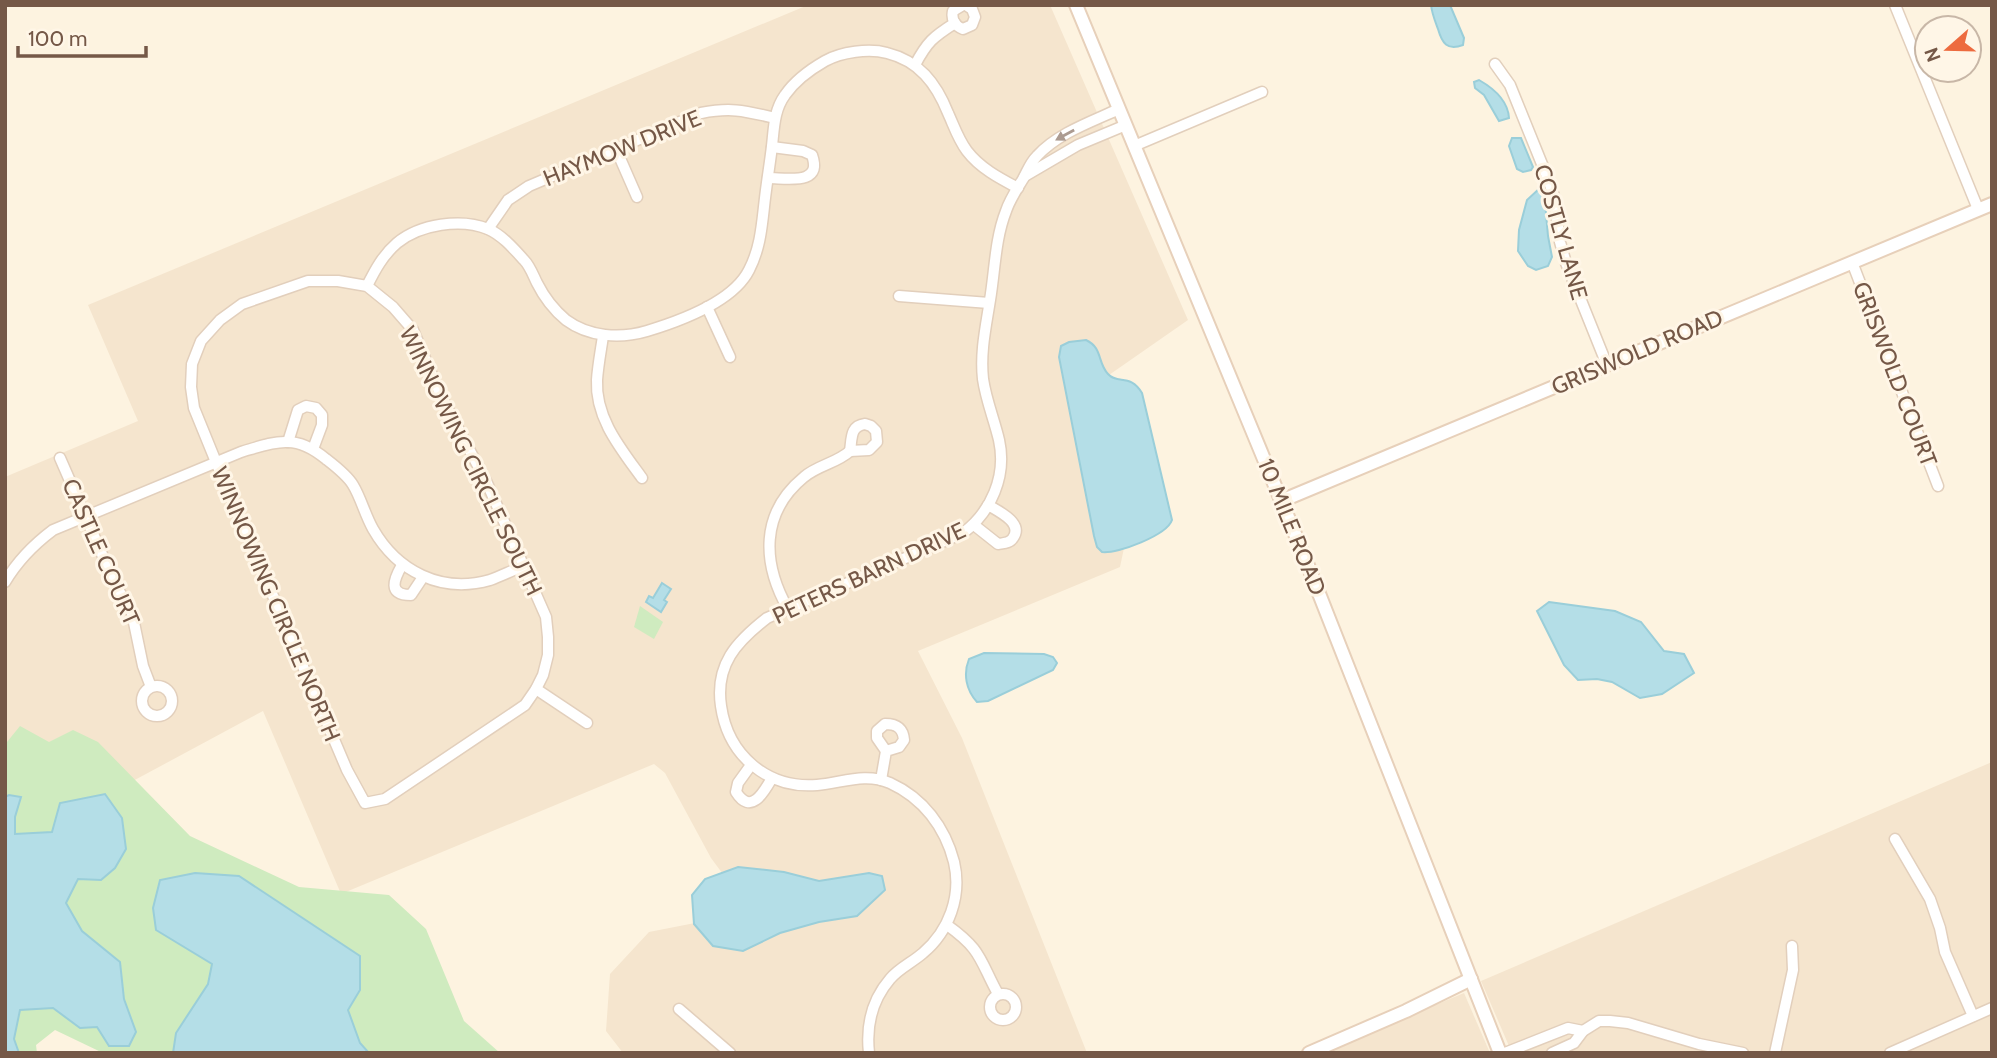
<svg xmlns="http://www.w3.org/2000/svg" width="1997" height="1058" font-family="Cabin,sans-serif">
<rect width="100%" height="100%" fill="#fdf3e0"/>
<g fill="#f5e5ce">
<path d="M808,5H1050L1188,320L1086,391L1124,548L1120,567L918,651L962,738L1087,1053H623L606,1031L610,974L649,932L751,912L711,858L665,773L654,764L341,894L263,711L118,789L5,804V477L138,421L88,305Z"/>
<path d="M1992,762V1053H1512L1481,981Z"/>
<path d="M1464,993L1490,1053H1321Z"/>
</g>
<g fill="#cfebbf">
<path d="M640,606L663,622L654,639L634,627Z"/>
<path d="M20,726L49,742L73,730L98,742L190,836L299,887L389,895L426,929L464,1021L500,1053H369L360,1043L348,1010L360,990L156,930L212,964L209,984L176,1033L173,1053H103L55,1030L36,1045L37,1053H19L14,1039L19,1010L53,1008L80,1027H97L136,1032L124,999L120,962L82,931L65,903L78,878L101,880L53,832L15,834V817L21,797L9,795L5,797L7,742Z"/>
</g>
<g fill="#b4dee7" stroke="#9aced9" stroke-width="2">
<path d="M1431,5H1450L1464,38L1463,45C1447,51 1442,43 1438,29C1435,21 1432,14 1431,5Z"/>
<path d="M1479,80C1493,88 1508,101 1509,118L1499,121L1484,95L1475,88L1474,82Z"/>
<path d="M1512,138H1521L1533,167L1531,170L1523,172L1517,169L1509,146Z"/>
<path d="M1540,188L1544,190L1548,236L1552,257L1548,266L1536,270L1528,266L1518,251L1519,230L1527,200Z"/>
<path d="M1086,340C1103,348 1097,362 1108,374C1118,385 1130,373 1142,393L1172,520C1167,535 1118,554 1102,552L1097,547L1094,536L1059,357L1061,346L1069,342Z"/>
<path d="M662,583L671,589L664,600L667,602L661,612L646,602L649,596L653,598Z"/>
<path d="M1549,602L1615,611L1641,622L1664,651L1684,654L1694,673L1662,694L1640,698L1612,682L1597,679L1578,680L1564,665L1537,611Z"/>
<path d="M984,653L1044,654L1053,657L1057,663L1053,670L988,701L977,702C966,690 963,674 969,659Z"/>
<path d="M105,794L122,818L126,849L115,868L101,880L78,879L66,903L82,931L120,962L124,999L136,1032L129,1046H109L97,1027L80,1028L53,1008L20,1010L14,1039L19,1053H5V797L9,795L21,797L15,817V834L52,832L60,803Z"/>
<path d="M738,867L784,872L819,881L869,873L882,876L885,890L857,916L819,922L780,933L743,951L713,946L694,924L692,895L705,879Z"/>
<path d="M195,873L239,876L360,956V990L348,1010L360,1043L369,1053H173L176,1033L208,984L212,964L156,930L153,908L160,880Z"/>
</g>
<g fill="none" stroke-linecap="round" stroke-linejoin="round">
<g stroke="#e2cfbc" stroke-width="13">
<g id="street">
<path d="M963,5L953,11C951,19 955,26 963,29L972,25L975,17L972,9L966,5"/>
<path d="M1895,5L1978,209"/>
<path d="M1495,64L1510,85L1546,174L1554,196L1560,242L1566,263L1607,365"/>
<path d="M915,65C927,42 933,37 955,23"/>
<path d="M1134,146L1262,92"/>
<path d="M616,149L637,197"/>
<path d="M1025,176L1078,145L1126,125"/>
<path d="M768,178C787,178 823,186 812,155L803,151L772,147"/>
<path d="M488,229L508,200L529,186L701,113C732,107 745,111 775,118"/>
<path d="M1852,262L1938,486"/>
<path d="M308,281H338L367,286L393,307L413,330L441,396L487,483L546,617L548,637V655L543,675L536,689L525,705L385,799L365,803L347,770L216,462L194,408L191,387L192,364L201,341L220,320L242,304Z"/>
<path d="M367,286C375,270 383,255 397,243C420,224 461,218 488,229C502,235 514,249 524,260C530,266 533,275 537,283C544,297 554,310 566,320C589,337 620,339 647,331C680,321 733,302 749,270C761,247 762,223 765,198C767,181 770,163 772,146C774,128 774,110 785,95C794,82 811,69 825,61C841,52 869,48 887,53C919,61 936,83 948,113C954,126 958,139 967,151C980,168 999,178 1018,188"/>
<path d="M899,296L989,303"/>
<path d="M707,307L730,357"/>
<path d="M603,336C601,350 598,365 597,380C595,418 621,449 642,478"/>
<path d="M865,424L871,426L876,431L877,442L869,450L850,451C852,438 850,426 865,424Z"/>
<path d="M288,442L298,410L306,406L316,408L322,415V425L313,449"/>
<path d="M60,458L115,584L132,613L143,666L151,687"/>
<path d="M974,525L998,544C1004,543 1010,543 1013,538C1024,523 998,511 988,505"/>
<path d="M402,565C394,579 387,595 411,595L423,577"/>
<path d="M5,582C18,560 33,545 53,530L241,452C255,448 273,441 288,442C302,442 315,450 326,459C335,466 347,475 353,485C361,498 365,515 373,529C397,571 441,594 490,580C501,576 513,570 524,566"/>
<path d="M788,609C762,563 760,513 804,477C818,465 837,463 850,451"/>
<circle cx="157" cy="701" r="15"/>
<path d="M536,689L587,723"/>
<path d="M751,765L738,783L736,792C751,816 764,792 772,778"/>
<path d="M881,780L886,751L877,738V731L885,724C897,724 903,728 904,740L899,747L886,751"/>
<path d="M1895,839L1930,899L1940,928L1945,952L1973,1016"/>
<path d="M947,925C982,950 979,959 998,994"/>
<circle cx="1003" cy="1007" r="13"/>
<path d="M679,1009L730,1053"/>
<path d="M869,1053C866,1026 872,1000 890,979C899,968 913,962 923,953C949,931 962,896 954,862C945,827 923,798 890,783C865,772 842,783 817,785C767,789 728,755 721,706C715,665 736,642 767,618L963,533C991,512 1007,476 999,440C994,419 986,400 983,379C980,352 986,326 990,300C995,270 995,239 1006,211C1010,199 1017,189 1023,179C1028,170 1030,163 1037,156C1058,133 1091,122 1119,109"/>
<path d="M1505,1053L1568,1028L1583,1031"/>
<path d="M1552,1053L1574,1043L1583,1031L1599,1021H1610L1628,1023L1699,1044L1743,1053"/>
<path d="M1775,1053L1793,970L1792,946"/>
<path d="M1890,1053L1992,1008"/>
</g>
</g>
<g stroke="#e7d0ba" stroke-width="16">
<g id="secondary">
<path d="M1076,5L1307,563L1500,1053"/>
<path d="M1281,501L1992,204"/>
<path d="M1309,1053L1406,1011L1471,979"/>
</g>
</g>
<use href="#street" stroke="#fff" stroke-width="10"/>
<use href="#secondary" stroke="#fff" stroke-width="12"/>
</g>
<defs><path id="oneway-solid" d="M-6-.8H1V-3.2L6.5 0L1 3.2V.8H-6Z" transform="scale(1.75)"/></defs>
<use fill="#ac9b91" href="#oneway-solid" transform="translate(1065 135) rotate(151)"/>
<g text-anchor="middle" dominant-baseline="central" stroke-width="6" stroke-linejoin="round" paint-order="stroke">
<g font-size="23" fill="#755847" stroke="#fff6e7">
<text transform="translate(622 148) rotate(-22)">HAYMOW DRIVE</text>
<text transform="translate(1561 232) rotate(74)">COSTLY LANE</text>
<text transform="translate(1637 352) rotate(-23)">GRISWOLD ROAD</text>
<text transform="translate(1895 374) rotate(69)">GRISWOLD COURT</text>
<text transform="translate(471 461) rotate(64)">WINNOWING CIRCLE SOUTH</text>
<text transform="translate(1292 527) rotate(68)">10 MILE ROAD</text>
<text transform="translate(101 552) rotate(66)">CASTLE COURT</text>
<text transform="translate(869 573) rotate(-25)">PETERS BARN DRIVE</text>
<text transform="translate(276 604) rotate(67)">WINNOWING CIRCLE NORTH</text>
</g>
</g>
<rect width="1997" height="1058" fill="none" stroke="#755847" stroke-width="14"/>
<g transform="translate(1948 49) rotate(250)"><circle r="33" fill="#fff6e7" stroke="#c8b7a7" stroke-width="2"/>
<path d="M0-5L12 26L0 18L-12 26Z" fill="#ed6b3f"/>
<text y="-10" font-size="19" font-weight="bold" text-anchor="middle" fill="#755847">N</text>
</g>
<path d="M18 46v10h128v-10" fill="none" stroke="#755847" stroke-width="3.5"/>
<text x="28" y="46" font-size="21" fill="#755847" stroke="#fff6e7" stroke-width="5" paint-order="stroke">100 m</text>
</svg>
